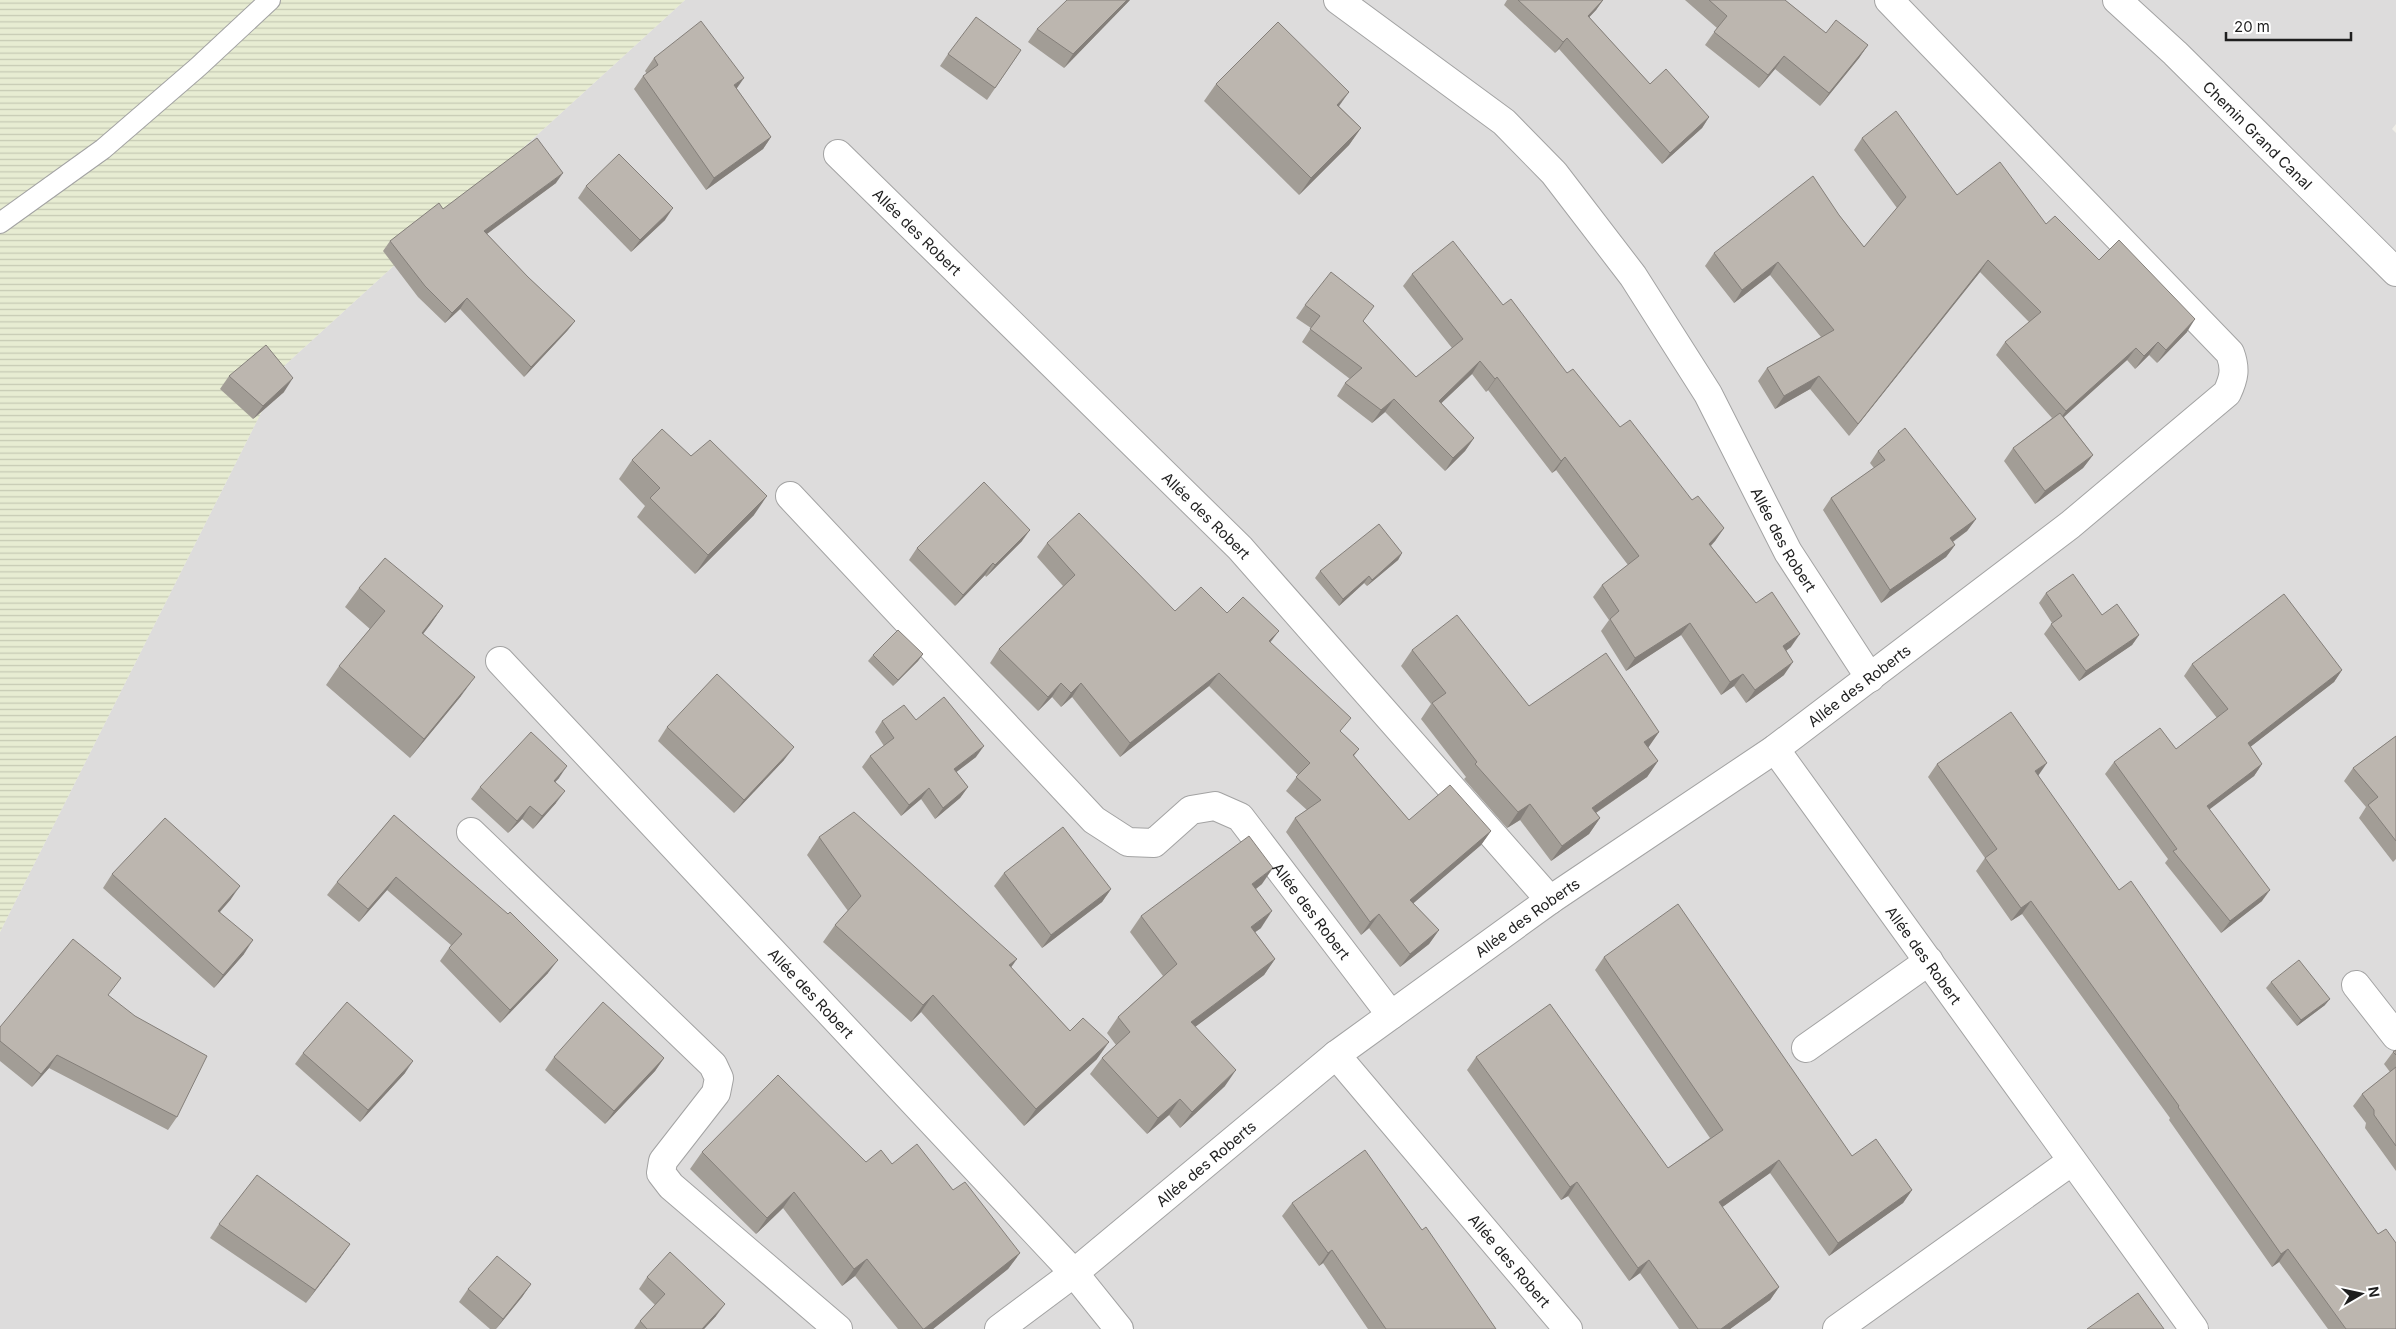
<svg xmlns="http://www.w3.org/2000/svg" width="2396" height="1329" font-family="Inter,sans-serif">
<defs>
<pattern id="farmland-rules" width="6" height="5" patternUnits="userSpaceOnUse" patternTransform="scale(1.25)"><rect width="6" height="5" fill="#e7ecd2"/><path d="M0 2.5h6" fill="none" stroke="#c6cab4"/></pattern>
</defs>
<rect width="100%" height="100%" fill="#efede6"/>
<path fill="#dddcdc" d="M685,0H2396V124L2392,129L2396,133V1329H0V932L285,365Z"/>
<path fill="url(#farmland-rules)" d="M0,0H685L285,365L0,932Z"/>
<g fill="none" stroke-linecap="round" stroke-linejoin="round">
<g stroke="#a3a3a3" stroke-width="22">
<path id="lane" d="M0,223L103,149L198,67L270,0"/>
</g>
<g stroke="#a3a3a3" stroke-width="30">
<g id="street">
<path id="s1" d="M1338,0L1504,122L1554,173L1633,276L1708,394L1788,552L1870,678"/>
<path id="s2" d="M2117,0L2175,53L2396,272"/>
<path id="s3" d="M838,154L1240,548L1550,900"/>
<path id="s4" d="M790,496L1094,820L1128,842L1154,843L1191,810L1215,806L1240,817L1391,1015"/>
<path id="s5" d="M500,661L1074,1273L1119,1329"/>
<path id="s6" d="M1775,749L2194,1329"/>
<path d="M471,832L713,1065L719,1078L716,1093L663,1161L661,1173L671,1186L838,1329"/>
<path d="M2356,985L2396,1036"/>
<path d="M1806,1048L1929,961"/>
<path id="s7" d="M1336,1055L1568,1329"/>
<path id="s8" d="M999,1329L1074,1273L1336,1055L1550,900L1775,749L2070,525L2227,393C2234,378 2236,369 2230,353L1889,0"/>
<path d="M1837,1329L2072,1161"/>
</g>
</g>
<use href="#lane" stroke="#fff" stroke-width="20"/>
<use href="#street" stroke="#fff" stroke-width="28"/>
</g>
<g fill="#a29d96">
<path d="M1130,0L1064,68L1028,42L1037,29Z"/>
<path d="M1507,0H1603L1596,10L1589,17L1650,84L1709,117L1702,128L1662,164L1559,49L1555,53L1504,5Z"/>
<path d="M1685,0H1785L1826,33L1868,45L1859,58L1820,106L1775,69L1759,88L1705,45L1717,28Z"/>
<path d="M1021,50L987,100L940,66L948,54Z"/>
<path d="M654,58L737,89L771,137L763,149L706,190L634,89L643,76L647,74L645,71Z"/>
<path d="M1216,84L1339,106L1361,128L1349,145L1299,195L1204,101Z"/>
<path d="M1862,138L1957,195L2046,224L2099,260L2187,332L2157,363L2149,355L2135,369L2127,360L2064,417L2093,455L2083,468L2035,504L2004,461L2013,448L2052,418L1996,355L2005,342L2029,322L1980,272L1849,436L1810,389L1775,409L1758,381L1767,368L1821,337L1770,275L1734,303L1705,266L1714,253L1839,215L1864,247L1897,208L1854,150Z"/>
<path d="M556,183L487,234L528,277L575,321L567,331L524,377L460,309L445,323L418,297L383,251L390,241L443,209Z"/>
<path d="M586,186L665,220L631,252L578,198Z"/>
<path d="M1412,274L1503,305L1567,373L1620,427L1692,500L1724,528L1715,541L1711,546L1791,647L1786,651L1784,675L1746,703L1734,686L1721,695L1681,635L1626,671L1601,631L1609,620L1593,597L1602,585L1628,565L1556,470L1552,473L1488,390L1486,392L1472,374L1441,403L1474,438L1465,451L1445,471L1385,412L1372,423L1337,396L1345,383L1350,379L1302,342L1311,328L1296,318L1305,305L1363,321L1416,377L1452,348L1403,286Z"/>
<path d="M229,376L284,392L253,419L220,389Z"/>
<path d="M1878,451L1976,519L1967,531L1953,542L1955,545L1946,557L1881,603L1823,510L1831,498L1874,468L1870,463Z"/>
<path d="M632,460L754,515L695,574L637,517L645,506L619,479Z"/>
<path d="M1022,541L986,577L985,575L955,606L909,560L917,548Z"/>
<path d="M1047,543L1175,611L1227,613L1271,643L1341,732L1359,749L1354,756L1409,820L1491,831L1481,845L1413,903L1439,930L1429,944L1400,967L1369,928L1361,935L1286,832L1295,818L1307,810L1286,791L1298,775L1209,686L1120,757L1072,697L1061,707L1052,697L1038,711L990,663L999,649L1063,586L1037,557Z"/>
<path d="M1402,553L1398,560L1367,586L1364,583L1339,606L1315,578L1320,571Z"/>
<path d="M359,588L443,606L423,634L461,696L410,758L326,685L339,666L370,629L345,607Z"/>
<path d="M2046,593L2102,615L2139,635L2132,645L2079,681L2044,634L2052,623L2039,603Z"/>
<path d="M1412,650L1529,706L1659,732L1648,747L1658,761L1647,777L1596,813L1600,818L1589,834L1551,861L1520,820L1507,828L1464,779L1466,777L1421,719L1431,704L1401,666Z"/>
<path d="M923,654L918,661L893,686L868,661L873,655Z"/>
<path d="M2192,664L2342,670L2334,682L2250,747L2262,764L2254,776L2209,809L2262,901L2221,933L2165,863L2168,859L2105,774L2114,762L2176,749L2217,718L2184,676Z"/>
<path d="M916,720L976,757L956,772L968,787L960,798L935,819L921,799L901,816L862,767L870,756L884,746L875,732L882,721Z"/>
<path d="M667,727L784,760L734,813L658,741Z"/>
<path d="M2396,736V859L2393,862L2359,818L2366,807L2344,781L2353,768Z"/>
<path d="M1937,764L2038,776L2396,1329H2328L2279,1262L2272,1267L2169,1120L2170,1118L2022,914L2011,921L1976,871L1985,858L1928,777Z"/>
<path d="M559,778L555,782L556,803L533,829L522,819L508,833L471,799L480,787Z"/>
<path d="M394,815L548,973L500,1023L440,961L451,945L387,890L359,922L327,895L337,882Z"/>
<path d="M819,837L1011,967L1070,1031L1097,1059L1024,1126L921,1012L911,1022L823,942L835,925L848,911L807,855Z"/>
<path d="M1004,873L1111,889L1102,902L1042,948L994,886Z"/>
<path d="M112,874L231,899L220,912L244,954L214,988L103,888Z"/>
<path d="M1262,884L1256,889L1261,928L1255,932L1275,959L1264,975L1195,1027L1225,1086L1180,1128L1169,1115L1147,1134L1090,1074L1102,1058L1116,1045L1107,1033L1118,1017L1163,976L1130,932L1141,916Z"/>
<path d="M1604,957L1852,1156L1912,1190L1903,1203L1829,1256L1770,1173L1722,1207L1779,1287L1770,1300L1730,1329H1679L1640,1273L1629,1281L1568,1196L1561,1200L1467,1070L1476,1057L1668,1168L1710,1138L1595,970Z"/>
<path d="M2271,982L2325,1005L2297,1026L2266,988Z"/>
<path d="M108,995L177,1117L168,1130L49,1068L32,1087L0,1061V1027Z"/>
<path d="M2396,1050V1171L2365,1128L2366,1123L2353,1106L2362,1094L2390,1072L2384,1064L2393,1052Z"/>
<path d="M303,1053L405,1073L360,1122L295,1064Z"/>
<path d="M554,1057L664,1058L655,1071L605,1124L545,1070Z"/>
<path d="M702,1152L866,1162L953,1190L1020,1253L1008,1269L933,1329H898L855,1276L842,1286L783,1208L756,1234L690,1169Z"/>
<path d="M1292,1203L1422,1230L1496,1329H1368L1323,1263L1319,1266L1282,1216Z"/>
<path d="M219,1224L350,1244L306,1303L210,1238Z"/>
<path d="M647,1277L716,1316L704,1329H634L640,1321L655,1305L639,1289Z"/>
<path d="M531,1284L522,1297L496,1329H490L459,1302L468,1289Z"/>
</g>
<g fill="#847f7a">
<path d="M1127,0H1130L1064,68L1073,54Z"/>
<path d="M1603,0L1596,10L1580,27L1588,16Z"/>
<path d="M1567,38L1559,49L1555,53L1563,42Z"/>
<path d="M1868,45L1859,58L1820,106L1829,93Z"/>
<path d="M1784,56L1775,69L1759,88L1768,75Z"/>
<path d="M744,78L735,91L734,85Z"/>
<path d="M1349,92L1337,109V105Z"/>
<path d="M1709,117L1702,128L1662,164L1670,153Z"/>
<path d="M1361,128L1349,145L1299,195L1311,178Z"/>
<path d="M771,137L763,149L706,190L714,178Z"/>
<path d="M563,173L556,183L477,241L484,231Z"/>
<path d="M673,208L665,220L631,252L640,240Z"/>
<path d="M1988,260L1980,272L1849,436L1858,424Z"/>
<path d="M1778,262L1770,275L1734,303L1742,290Z"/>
<path d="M467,298L460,309L445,323L452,313Z"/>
<path d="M2195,319L2187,332L2157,363L2166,350Z"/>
<path d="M575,321L567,331L524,377L531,367Z"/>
<path d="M2158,342L2149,355L2135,369L2144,356Z"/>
<path d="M2136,348L2127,360L2057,423L2066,411Z"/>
<path d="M1480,361L1472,374L1430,414L1439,401Z"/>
<path d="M1819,376L1810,389L1775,409L1784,396Z"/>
<path d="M1497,377L1488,390L1486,392L1495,379Z"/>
<path d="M293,378L284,392L253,419L263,406Z"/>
<path d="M1394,399L1385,412L1372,423L1381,410Z"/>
<path d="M1474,438L1465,451L1445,471L1453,458Z"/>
<path d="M2093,455L2083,468L2035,504L2045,491Z"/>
<path d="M1565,457L1556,470L1552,473L1561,461Z"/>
<path d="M767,496L754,515L695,574L708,555Z"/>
<path d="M1976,519L1967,531L1941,550L1950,538Z"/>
<path d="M1724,528L1715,541L1700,556L1709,544Z"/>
<path d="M1030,530L1022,541L986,577L995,565Z"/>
<path d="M1955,545L1946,557L1881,603L1890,590Z"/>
<path d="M1402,553L1398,560L1367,586L1372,580Z"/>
<path d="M993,563L985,575L955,606L963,595Z"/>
<path d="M1369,576L1364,583L1339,606L1343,599Z"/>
<path d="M443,606L430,625L409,652L422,633Z"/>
<path d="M1690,623L1681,635L1626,671L1635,658Z"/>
<path d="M1279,631L1269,644V641Z"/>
<path d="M1800,634L1791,647L1774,659L1783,646Z"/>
<path d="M2139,635L2132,645L2079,681L2086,671Z"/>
<path d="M923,654L918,661L893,686L898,680Z"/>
<path d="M1793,662L1784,675L1746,703L1755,690Z"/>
<path d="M2342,670L2334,682L2240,755L2248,743Z"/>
<path d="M1219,673L1209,686L1120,757L1130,743Z"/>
<path d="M1743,674L1734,686L1721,695L1730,682Z"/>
<path d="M475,677L461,696L410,758L424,739Z"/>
<path d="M1061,683L1052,697L1038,711L1048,697Z"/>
<path d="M1081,683L1072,697L1061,707L1071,693Z"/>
<path d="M1659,732L1648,748L1644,742Z"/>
<path d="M984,746L976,757L946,780L954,769Z"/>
<path d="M794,747L784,760L734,813L744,800Z"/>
<path d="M1658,761L1647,777L1581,823L1592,808Z"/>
<path d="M2047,763L2038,776L2035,771Z"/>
<path d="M2262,764L2254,776L2198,818L2207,806Z"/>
<path d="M567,766L559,778L545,793L554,781Z"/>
<path d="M968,787L960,798L935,819L943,808Z"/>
<path d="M929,788L921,799L901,816L909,805Z"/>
<path d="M565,791L556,803L533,829L542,816Z"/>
<path d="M1530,804L1520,820L1507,828L1518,812Z"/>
<path d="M530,806L522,819L508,833L517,821Z"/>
<path d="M1600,818L1589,834L1551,861L1562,846Z"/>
<path d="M1491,831L1481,845L1401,914L1410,900Z"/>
<path d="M1273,868L1262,884L1241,900L1252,884Z"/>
<path d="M396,877L387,890L359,922L368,909Z"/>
<path d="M240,886L231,899L209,924L218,911Z"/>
<path d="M1111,889L1102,902L1042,948L1051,935Z"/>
<path d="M2270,890L2262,901L2221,933L2230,921Z"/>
<path d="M2031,901L2022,914L2011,921L2021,908Z"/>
<path d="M1272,911L1261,928L1240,943L1251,927Z"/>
<path d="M1379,914L1369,928L1361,935L1370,922Z"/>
<path d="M1439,930L1429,944L1400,967L1410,954Z"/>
<path d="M253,940L244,954L214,988L223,975Z"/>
<path d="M1017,959L1005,976L1009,965Z"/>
<path d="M1275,959L1264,975L1179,1039L1191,1022Z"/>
<path d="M558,960L548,973L500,1023L510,1010Z"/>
<path d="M933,995L921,1012L911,1022L923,1005Z"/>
<path d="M2330,999L2325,1005L2297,1026L2301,1020Z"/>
<path d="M1109,1042L1097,1059L1024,1126L1036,1109Z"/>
<path d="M57,1055L49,1068L32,1087L41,1074Z"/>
<path d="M664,1058L655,1071L605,1124L614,1111Z"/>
<path d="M413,1061L405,1073L360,1122L368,1110Z"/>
<path d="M1236,1070L1225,1086L1180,1128L1192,1112Z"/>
<path d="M1180,1099L1169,1115L1147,1134L1158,1118Z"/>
<path d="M1779,1160L1770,1173L1710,1216L1719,1202Z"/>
<path d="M1577,1182L1568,1196L1561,1200L1570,1187Z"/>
<path d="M1912,1190L1903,1203L1829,1256L1838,1243Z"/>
<path d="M794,1192L783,1208L756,1234L767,1218Z"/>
<path d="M350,1244L341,1257L306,1303L315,1290Z"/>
<path d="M2288,1249L2279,1262L2272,1267L2281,1254Z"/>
<path d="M1332,1250L1323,1263L1319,1266L1328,1253Z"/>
<path d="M1020,1253L1008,1269L933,1329H924Z"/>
<path d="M867,1259L855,1276L842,1286L854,1269Z"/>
<path d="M1649,1260L1640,1273L1629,1281L1638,1268Z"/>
<path d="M531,1284L522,1297L496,1329L503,1319Z"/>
<path d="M1779,1287L1770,1300L1730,1329H1721Z"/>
<path d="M725,1304L716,1316L704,1329H702Z"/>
</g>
<g fill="#bcb6af" stroke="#847f7a">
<path d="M1067,0H1127L1073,54L1037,29Z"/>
<path d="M1518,0H1603L1588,16L1650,84L1666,69L1709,117L1670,153L1567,38L1563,42Z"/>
<path d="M1709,0H1785L1826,33L1836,20L1868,45L1829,93L1784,56L1768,75L1714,32L1727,16Z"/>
<path d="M976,17L1021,50L995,88L948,54Z"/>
<path d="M701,21L744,78L734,85L771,137L714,178L643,76L658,65L654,58Z"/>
<path d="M1278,22L1349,92L1337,105L1361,128L1311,178L1216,84Z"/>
<path d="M1896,111L1957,195L2000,162L2046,224L2055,216L2099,260L2119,240L2195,319L2166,350L2158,342L2144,356L2136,348L2066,411L2005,342L2041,312L1988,260L1858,424L1819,376L1784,396L1767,368L1834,330L1778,262L1742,290L1714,253L1813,176L1839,215L1864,247L1906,197L1862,138Z"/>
<path d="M537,138L563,173L484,231L528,277L575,321L531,367L467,298L452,313L425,286L390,241L439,203L443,209Z"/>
<path d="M619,154L673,208L640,240L586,186Z"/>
<path d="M1453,241L1503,305L1511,299L1567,373L1573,369L1620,427L1630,420L1692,500L1698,496L1724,528L1709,544L1756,603L1772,592L1800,634L1783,646L1793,662L1755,690L1743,674L1730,682L1690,623L1635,658L1610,619L1619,611L1602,585L1639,556L1565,457L1561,461L1497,377L1495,379L1480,361L1439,401L1474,438L1453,458L1394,399L1381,410L1345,383L1362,368L1310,329L1320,316L1305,305L1331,272L1374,306L1363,321L1416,377L1463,339L1412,274Z"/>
<path d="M266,345L293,378L263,406L229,376Z"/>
<path d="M2060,413L2093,455L2045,491L2013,448Z"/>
<path d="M1905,428L1976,519L1950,538L1955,545L1890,590L1831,498L1885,460L1878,451Z"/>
<path d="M662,429L691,456L710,440L767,496L708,555L650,498L660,488L632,460Z"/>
<path d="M984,482L1030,530L995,565L993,563L963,595L917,548Z"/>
<path d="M1079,513L1175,611L1201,587L1227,613L1243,597L1279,631L1269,641L1351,718L1340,731L1359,749L1353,755L1409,820L1450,785L1491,831L1410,900L1439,930L1410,954L1379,914L1370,922L1295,818L1321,800L1296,777L1310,763L1219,673L1130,743L1081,683L1071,693L1061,683L1048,697L999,649L1075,575L1047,543Z"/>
<path d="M1379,524L1402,553L1372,580L1369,576L1343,599L1320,571Z"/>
<path d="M385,558L443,606L422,633L475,677L424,739L339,666L385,611L359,588Z"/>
<path d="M2073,574L2102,615L2117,604L2139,635L2086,671L2051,624L2062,616L2046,593Z"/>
<path d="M2284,594L2342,670L2248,743L2262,764L2207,806L2270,890L2230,921L2173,851L2177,849L2114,762L2160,728L2176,749L2228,709L2192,664Z"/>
<path d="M1457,615L1529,706L1606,653L1659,732L1644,742L1658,761L1592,808L1600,818L1562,846L1530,804L1518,812L1475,764L1477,762L1432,703L1446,693L1412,650Z"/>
<path d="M898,630L923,654L898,680L873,655Z"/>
<path d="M717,674L794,747L744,800L667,727Z"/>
<path d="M944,697L984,746L954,769L968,787L943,808L929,788L909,805L870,756L894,738L882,721L904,705L916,720Z"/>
<path d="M2011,712L2047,763L2035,771L2119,890L2131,881L2378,1234L2386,1229L2396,1243V1329H2346L2288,1249L2281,1254L2178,1107L2179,1106L2031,901L2021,908L1985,858L1997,849L1937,764Z"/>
<path d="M531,732L567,766L554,781L565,791L542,816L530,806L517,821L480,787Z"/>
<path d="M2396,736V841L2368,805L2378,797L2353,768Z"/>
<path d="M854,812L1017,959L1009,965L1070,1031L1083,1018L1109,1042L1036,1109L933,995L923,1005L835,925L861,896L819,837Z"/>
<path d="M394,815L508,914L510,912L558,960L510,1010L449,948L462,934L396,877L368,909L337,882Z"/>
<path d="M165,818L240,886L218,911L253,940L223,975L112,874Z"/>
<path d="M1063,827L1111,889L1051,935L1004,873Z"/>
<path d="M1249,836L1273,868L1252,884L1272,911L1251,927L1275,959L1191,1022L1236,1070L1192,1112L1180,1099L1158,1118L1102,1058L1130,1032L1118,1017L1177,964L1141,916Z"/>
<path d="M1678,904L1852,1156L1876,1139L1912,1190L1838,1243L1779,1160L1719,1202L1779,1287L1721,1329H1698L1649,1260L1638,1268L1577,1182L1570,1187L1476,1057L1550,1004L1668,1168L1723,1130L1604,957Z"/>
<path d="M73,939L121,978L108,995L135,1016L207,1056L177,1117L57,1055L41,1074L0,1041V1027Z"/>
<path d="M2299,960L2330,999L2301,1020L2271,982Z"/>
<path d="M347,1002L413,1061L368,1110L303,1053Z"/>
<path d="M603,1002L664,1058L614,1111L554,1057Z"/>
<path d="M2396,1050V1055L2393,1052Z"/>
<path d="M2396,1067V1146L2374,1115V1110L2362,1094Z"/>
<path d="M778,1075L866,1162L881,1150L892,1164L917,1144L953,1190L965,1182L1020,1253L924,1329H923L867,1259L854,1269L794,1192L767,1218L702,1152Z"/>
<path d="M1365,1150L1422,1230L1426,1227L1496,1329H1386L1332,1250L1328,1253L1292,1203Z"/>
<path d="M257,1175L350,1244L315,1290L219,1224Z"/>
<path d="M670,1252L725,1304L702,1329H647L640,1321L665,1294L647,1277Z"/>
<path d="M497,1256L531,1284L503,1319L468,1289Z"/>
<path d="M2138,1293L2164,1329H2087Z"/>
</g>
<g text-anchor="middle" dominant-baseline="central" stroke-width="5" stroke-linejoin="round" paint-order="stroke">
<g font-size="15" fill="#1f1f1f" stroke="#fff">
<text stroke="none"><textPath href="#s2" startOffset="195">Chemin Grand Canal</textPath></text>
<text stroke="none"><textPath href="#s3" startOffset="111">Allée des Robert</textPath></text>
<text stroke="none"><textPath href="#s3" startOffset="516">Allée des Robert</textPath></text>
<text stroke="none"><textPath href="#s1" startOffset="711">Allée des Robert</textPath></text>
<text stroke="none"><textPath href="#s8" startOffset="1075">Allée des Roberts</textPath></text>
<text stroke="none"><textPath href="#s4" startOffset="730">Allée des Robert</textPath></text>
<text stroke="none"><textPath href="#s8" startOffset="670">Allée des Roberts</textPath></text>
<text stroke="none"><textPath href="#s6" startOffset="254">Allée des Robert</textPath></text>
<text stroke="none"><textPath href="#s5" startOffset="455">Allée des Robert</textPath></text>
<text stroke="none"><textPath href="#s8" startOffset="265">Allée des Roberts</textPath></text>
<text stroke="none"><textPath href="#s7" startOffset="269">Allée des Robert</textPath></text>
</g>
</g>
<g transform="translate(2361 1294) rotate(81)" stroke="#ffffff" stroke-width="4" paint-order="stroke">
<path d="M0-4L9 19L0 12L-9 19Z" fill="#1f1f1f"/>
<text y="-8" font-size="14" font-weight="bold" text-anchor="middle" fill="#1f1f1f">N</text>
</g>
<path d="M2226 32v8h125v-8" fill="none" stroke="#1f1f1f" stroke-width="2.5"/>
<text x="2234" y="32" font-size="15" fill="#1f1f1f" stroke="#ffffff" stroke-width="4" paint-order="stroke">20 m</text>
</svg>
